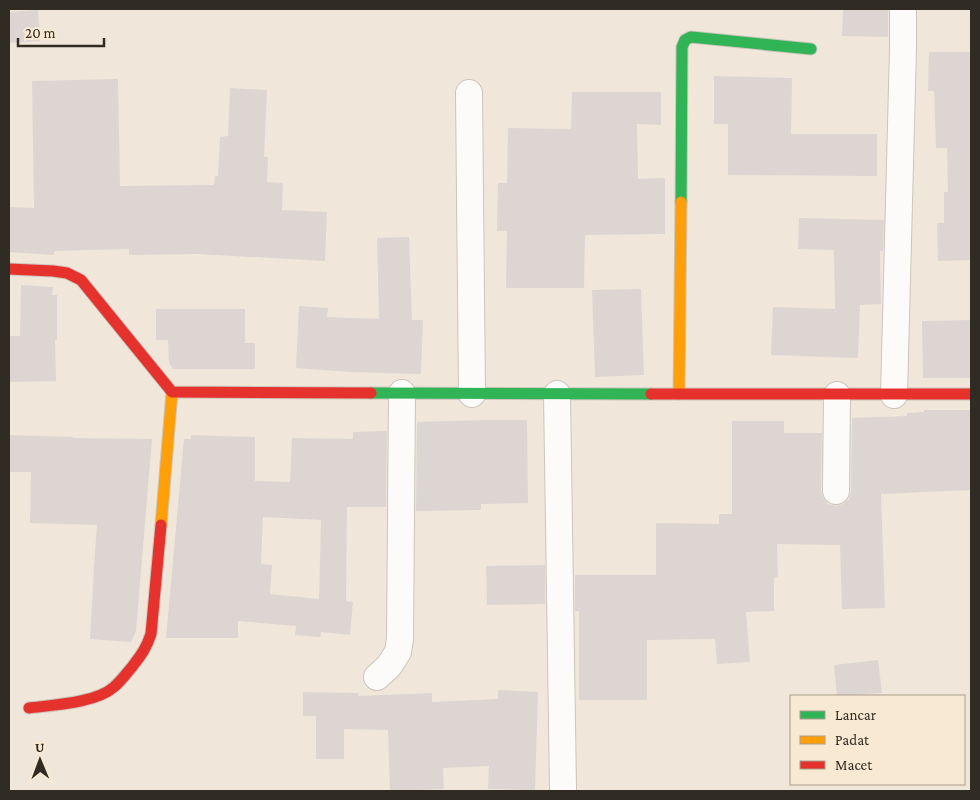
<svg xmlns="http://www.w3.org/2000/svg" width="980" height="800" font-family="'Crimson Pro',serif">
<rect width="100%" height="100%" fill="#f0e7da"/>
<g fill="#ddd5d2" fill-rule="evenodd">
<path d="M843,9H888V37L842,36Z"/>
<path d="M38,10L40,41L9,43V12Z"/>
<path d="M929,52H971V260L938,261L937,223H944V192H948L947,148H936L934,91H928Z"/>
<path d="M714,76L792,78L791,134H877V176L728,175V124H714Z"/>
<path d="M118,79L120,186L214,185L215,176H218L220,137L228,136L230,88L267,90L264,157H268L267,182L283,183L282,210L327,212L325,261L197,254L129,255V249L54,251V255L9,252V207L34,208L32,81Z"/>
<path d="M572,92H661V125L637,124L638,179L665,178V234L585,235L584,288H506L507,231H497L498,183H507L508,128L571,129Z"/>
<path d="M799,218L884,220L883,251H880L881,304L860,305L858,358L771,355L773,307L835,309L834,250L798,249Z"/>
<path d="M409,237L412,320H423L421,374L350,372L296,368L299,306L328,308L327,317L379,319L377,238Z"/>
<path d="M21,285L53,287L52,295H57V340H55L56,381L9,382V336H20Z"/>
<path d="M641,289L644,375L595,377L592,290Z"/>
<path d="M156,309H245V343H255V369H173L169,363L168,340H156Z"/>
<path d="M971,320V378H923L922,321Z"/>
<path d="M924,410H971V490L881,494L885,608L842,609L840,545L777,544L778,577L774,578V611L746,612L750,662L717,664L715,639L647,640V700H579V611H575V575H656V523L719,524V514H732V421H784V433H822L821,491L823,498L828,504L836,506L843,504L849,499L851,492L852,418L907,416V413L924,412Z"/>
<path d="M484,420H527L528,503L481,504V510L416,511L417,422Z"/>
<path d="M387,431L386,507H347L346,601L353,602L350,635L321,632L320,637L295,635L296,626L238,621V638H166L184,439H191V435L255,437V481L290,482L292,438L353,439V432ZM263,517L321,520L319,599L270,594L272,565L261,564Z"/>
<path d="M9,435L73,437V438L152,439L136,631L131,642L90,639L94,567L97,525L30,523L31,472H9Z"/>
<path d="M545,565V604L487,605L486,566Z"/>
<path d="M878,660L882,693L837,696L834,665Z"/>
<path d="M498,690L538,692L535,790L488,789L489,766L443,768L444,789L390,791L388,730L344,729V759H316V716H303V692L358,693V696L432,693V702L498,699Z"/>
</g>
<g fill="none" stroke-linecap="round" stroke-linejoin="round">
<g stroke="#cbc5bb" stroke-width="28">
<g id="street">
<path d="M469,93L472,394"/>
<path d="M557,394L563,789"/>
<path d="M894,395L903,48V9"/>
<path d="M836,491L837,395"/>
<path d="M377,677L389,666L398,652L400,639L402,393"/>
</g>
</g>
<g stroke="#cbc5bb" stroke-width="13">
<g id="fast">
<path d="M681,202L682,47L685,40L691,37L811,49"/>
<path d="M371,393L651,394"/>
</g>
</g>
<g stroke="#cbc5bb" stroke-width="13">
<g id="slow">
<path d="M679,394L681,202"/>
<path d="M161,525L172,392"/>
</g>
</g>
<g stroke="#cbc5bb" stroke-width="13">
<g id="jam">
<path d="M9,269L53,271L67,273L81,280L172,392L371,393"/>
<path d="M651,394H971"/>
<path d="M29,708C53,705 96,703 114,687C121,681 126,674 132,667C141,655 146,649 151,634L161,525"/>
</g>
</g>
<use href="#street" stroke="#fdfbf9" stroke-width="26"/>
<use href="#fast" stroke="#30b455" stroke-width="11"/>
<use href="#slow" stroke="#ff9f0a" stroke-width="11"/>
<use href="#jam" stroke="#e5322d" stroke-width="11"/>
</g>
<rect width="980" height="800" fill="none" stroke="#312c23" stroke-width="20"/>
<rect x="790" y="695" width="175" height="90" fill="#f8e9d2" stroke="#a89d8c"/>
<rect x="800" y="711" width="25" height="8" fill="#30b455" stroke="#a89d8c"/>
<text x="835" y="720" font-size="15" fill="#312c23">Lancar</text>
<rect x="800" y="736" width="25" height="8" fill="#ff9f0a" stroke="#a89d8c"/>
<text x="835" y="745" font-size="15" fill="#312c23">Padat</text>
<rect x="800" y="761" width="25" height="8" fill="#e5322d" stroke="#a89d8c"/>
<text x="835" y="770" font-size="15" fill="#312c23">Macet</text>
<g transform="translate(40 760) rotate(359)" stroke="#f8e9d2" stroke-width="4" paint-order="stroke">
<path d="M0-4L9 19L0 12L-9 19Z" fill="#312c23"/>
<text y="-8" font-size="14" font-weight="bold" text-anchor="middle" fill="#312c23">U</text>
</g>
<path d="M18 38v8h86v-8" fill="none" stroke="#312c23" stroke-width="2.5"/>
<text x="25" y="38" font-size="15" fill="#312c23" stroke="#f8e9d2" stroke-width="4" paint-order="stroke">20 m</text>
</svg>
